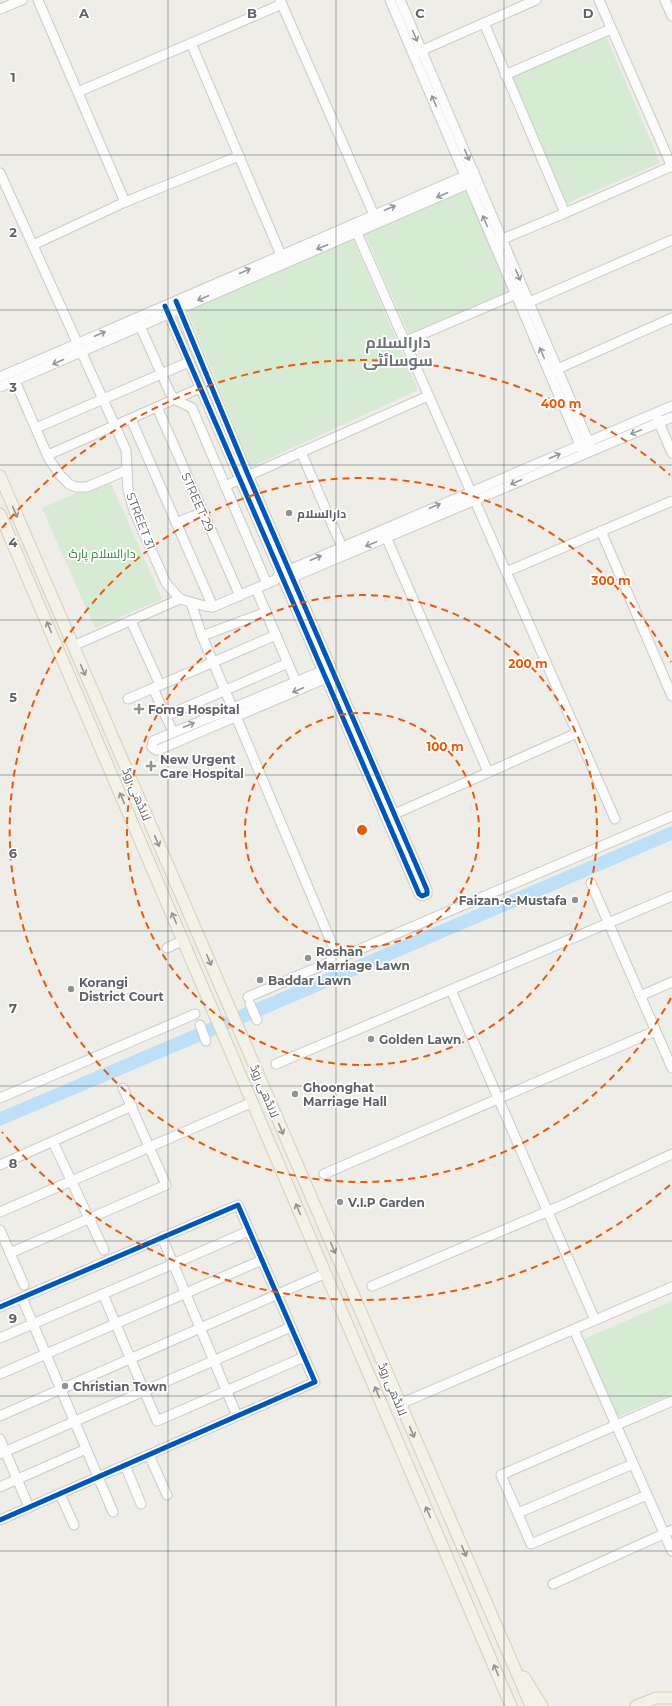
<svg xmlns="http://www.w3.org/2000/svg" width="672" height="1706" font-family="Montserrat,Cairo,sans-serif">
<rect width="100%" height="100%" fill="#eeede8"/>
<g fill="#d6ead4">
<path d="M606,36L660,163L567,203L512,76Z"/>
<path d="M468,190L510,291L410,336L364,233Z"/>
<path d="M353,239L418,390L251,467L188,312Z"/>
<path d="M109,479L162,599L95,628L42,508Z"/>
<path d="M672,1301V1394L618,1417L584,1339Z"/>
</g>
<path fill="#bddff8" d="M672,826V840L261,1016L0,1126V1112Z"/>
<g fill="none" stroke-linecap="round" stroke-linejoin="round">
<g stroke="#cacac9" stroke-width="11">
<g id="minor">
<path d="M280,0L374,215"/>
<path d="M390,0L584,454"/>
<path d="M400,0L592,450"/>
<path d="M599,0L672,167"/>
<path d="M665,0L672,16"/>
<path d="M0,9L22,0"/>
<path d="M484,23L565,213L672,166"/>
<path d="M191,43L281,255"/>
<path d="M416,53L536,0"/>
<path d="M505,75L611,29"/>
<path d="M78,92L282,4"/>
<path d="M0,173L126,450L128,490L134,511L166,583L180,599L205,606L213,607L275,580L280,574L289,570L672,406"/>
<path d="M125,202L239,156"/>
<path d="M353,224L615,819"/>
<path d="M498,241L565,213"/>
<path d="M33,245L125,202L38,0"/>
<path d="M525,304L672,240"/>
<path d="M165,306L419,894L422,896L427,894V890L248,475L176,301"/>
<path d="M140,326L170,393L174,399L192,408L267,584"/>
<path d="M404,342L521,292"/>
<path d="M553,371L672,318"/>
<path d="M0,377L474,172"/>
<path d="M15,381L49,459L60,475L69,484L76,487H87L127,470"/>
<path d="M0,387L477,180"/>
<path d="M157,407L240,596"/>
<path d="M657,418L672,453"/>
<path d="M131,419L213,607"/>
<path d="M36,428L189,362"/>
<path d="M301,452L342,547"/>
<path d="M48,455L200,388"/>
<path d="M225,486L428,396"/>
<path d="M176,523L203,512"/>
<path d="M601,531L672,696"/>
<path d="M384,532L488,772"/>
<path d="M506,572L672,501"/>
<path d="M288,579L672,417"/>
<path d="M256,589L296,682"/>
<path d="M191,603L202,636L332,944"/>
<path d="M131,621L160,685"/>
<path d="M202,636L266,612"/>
<path d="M73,646L180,599"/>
<path d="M327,669L153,741L152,747L156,750H158L331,676"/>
<path d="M153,688L173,732"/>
<path d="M128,699L276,635"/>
<path d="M166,716L288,663"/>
<path d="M390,816L577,733"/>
<path d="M591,883L672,1068"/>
<path d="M167,948L184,940"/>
<path d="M451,990L595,1320"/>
<path d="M640,996L672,982"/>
<path d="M248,997L672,816"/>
<path d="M250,1004L257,1020"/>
<path d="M200,1025L206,1041"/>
<path d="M276,1064L672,896"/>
<path d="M0,1098L195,1014"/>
<path d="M53,1142L104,1250"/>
<path d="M0,1165L132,1106"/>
<path d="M324,1174L655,1031"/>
<path d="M0,1212L253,1102"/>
<path d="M0,1230L24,1285"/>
<path d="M162,1237L237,1416"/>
<path d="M10,1253L166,1185L123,1088"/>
<path d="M372,1286L565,1204L672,1154"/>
<path d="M103,1294L157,1421L304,1357"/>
<path d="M22,1298L113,1512"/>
<path d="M0,1307L238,1205L315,1382L0,1520"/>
<path d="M574,1330L672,1551"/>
<path d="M0,1338L173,1264L249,1231"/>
<path d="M0,1374L262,1260"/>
<path d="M400,1404L672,1287"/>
<path d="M0,1416L326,1273"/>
<path d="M0,1439L29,1507"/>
<path d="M0,1454L291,1327"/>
<path d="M149,1455L167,1495"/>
<path d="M125,1465L141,1504"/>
<path d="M0,1487L86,1449"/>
<path d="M60,1494L74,1525"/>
<path d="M647,1495L531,1544L501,1475L672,1401"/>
<path d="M518,1513L633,1464"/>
<path d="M553,1584L672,1530"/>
</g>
</g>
<g stroke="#d6ceb6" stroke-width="13">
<g id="major">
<path d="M0,476L531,1706"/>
<path d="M0,514L511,1706"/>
<path d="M524,1677L542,1706"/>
<path d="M636,1706L656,1698H672"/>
</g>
</g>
<use href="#minor" stroke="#fcfcfc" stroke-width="9"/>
<use href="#major" stroke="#f3f2e9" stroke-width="11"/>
<g stroke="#fff" stroke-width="8">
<g id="cycleway">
<path d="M165,306L419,894L422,896L427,894V890L248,475L176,301"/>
<path d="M0,1307L238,1205L315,1382L0,1520"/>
</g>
</g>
<use href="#cycleway" stroke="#0057b8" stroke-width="5"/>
</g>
<defs><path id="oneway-shaft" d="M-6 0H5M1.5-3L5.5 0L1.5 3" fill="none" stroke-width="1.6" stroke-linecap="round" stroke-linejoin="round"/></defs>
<g stroke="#95989b">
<use href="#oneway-shaft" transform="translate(415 36) rotate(67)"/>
<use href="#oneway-shaft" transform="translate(434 101) rotate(-113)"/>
<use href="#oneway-shaft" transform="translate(467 155) rotate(67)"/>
<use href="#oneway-shaft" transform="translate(442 195) rotate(157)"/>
<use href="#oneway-shaft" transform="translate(390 208) rotate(-23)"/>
<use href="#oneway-shaft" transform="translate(485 221) rotate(-113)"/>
<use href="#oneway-shaft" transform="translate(322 247) rotate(157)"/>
<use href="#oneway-shaft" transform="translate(245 271) rotate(-24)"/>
<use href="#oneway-shaft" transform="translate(518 275) rotate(67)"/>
<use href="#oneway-shaft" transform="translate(203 298) rotate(157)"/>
<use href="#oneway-shaft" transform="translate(100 334) rotate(-23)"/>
<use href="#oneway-shaft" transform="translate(542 353) rotate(-113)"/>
<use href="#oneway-shaft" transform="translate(58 362) rotate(156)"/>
<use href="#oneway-shaft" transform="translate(636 432) rotate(158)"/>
<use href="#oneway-shaft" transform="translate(555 456) rotate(-23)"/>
<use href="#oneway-shaft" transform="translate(516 482) rotate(157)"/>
<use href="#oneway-shaft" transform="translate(435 506) rotate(-23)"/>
<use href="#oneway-shaft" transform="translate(371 544) rotate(157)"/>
<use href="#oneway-shaft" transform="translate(316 558) rotate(-23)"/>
<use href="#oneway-shaft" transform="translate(298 690) rotate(157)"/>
<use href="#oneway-shaft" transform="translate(189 725) rotate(-23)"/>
</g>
<g stroke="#929494">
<use href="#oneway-shaft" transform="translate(15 512) rotate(67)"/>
<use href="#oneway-shaft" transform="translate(49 627) rotate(-113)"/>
<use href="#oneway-shaft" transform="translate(83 670) rotate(66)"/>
<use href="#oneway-shaft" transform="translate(122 798) rotate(-113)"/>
<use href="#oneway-shaft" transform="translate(157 841) rotate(67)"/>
<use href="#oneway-shaft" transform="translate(174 918) rotate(-113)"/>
<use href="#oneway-shaft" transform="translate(209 960) rotate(67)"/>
<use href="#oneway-shaft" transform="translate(281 1129) rotate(67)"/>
<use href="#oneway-shaft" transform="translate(298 1209) rotate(-113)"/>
<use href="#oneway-shaft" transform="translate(333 1248) rotate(67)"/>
<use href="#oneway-shaft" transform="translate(377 1392) rotate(-113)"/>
<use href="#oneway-shaft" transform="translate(412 1432) rotate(67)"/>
<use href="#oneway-shaft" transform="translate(428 1512) rotate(-113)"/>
<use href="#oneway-shaft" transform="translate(464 1551) rotate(67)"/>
<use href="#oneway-shaft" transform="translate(496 1670) rotate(-113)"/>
</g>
<path fill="none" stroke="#5e6267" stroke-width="1" stroke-opacity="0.55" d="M168,0V1706M336,0V1706M504,0V1706M0,155H672M0,310H672M0,465H672M0,620H672M0,775H672M0,931H672M0,1086H672M0,1241H672M0,1396H672M0,1551H672"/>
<g fill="none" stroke="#e8590c" stroke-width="2" stroke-dasharray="7 5">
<circle cx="362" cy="830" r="117"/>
<circle cx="362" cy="830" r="235"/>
<path d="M671 998A352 352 0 1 1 671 662"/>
<path d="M670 1185A470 470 0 0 1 2 1132M2 528A470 470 0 0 1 670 475"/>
</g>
<g fill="#909394" stroke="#fff" stroke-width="1.5">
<circle cx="289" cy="513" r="4"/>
<path d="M137 703h4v4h4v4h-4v4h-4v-4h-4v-4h4z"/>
<path d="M149 760h4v4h4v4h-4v4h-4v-4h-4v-4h4z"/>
<circle cx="575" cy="900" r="4"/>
<circle cx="308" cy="958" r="4"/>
<circle cx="260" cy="980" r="4"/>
<circle cx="71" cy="989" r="4"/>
<circle cx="371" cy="1039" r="4"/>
<circle cx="295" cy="1094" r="4"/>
<circle cx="340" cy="1202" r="4"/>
<circle cx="65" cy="1386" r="4"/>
</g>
<g text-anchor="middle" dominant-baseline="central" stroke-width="3.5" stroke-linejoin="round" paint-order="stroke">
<g font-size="12" fill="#5e6267" stroke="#fff">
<text transform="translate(198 502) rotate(66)">STREET 29</text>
<text transform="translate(141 521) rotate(69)">STREET 31</text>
<text transform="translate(137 794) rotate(67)">لانڈھی روڈ</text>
<text transform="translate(265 1091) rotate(67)">لانڈھی روڈ</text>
<text transform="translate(393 1389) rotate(67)">لانڈھی روڈ</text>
</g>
<g font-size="12" font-weight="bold" fill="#5e6267" stroke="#fff" text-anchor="start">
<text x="297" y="513">دارالسلام</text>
<text x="148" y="709">Fomg Hospital</text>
<text x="160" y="759">New Urgent<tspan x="160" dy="14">Care Hospital</tspan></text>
<text x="567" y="900" text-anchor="end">Faizan-e-Mustafa</text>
<text x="316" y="951">Roshan<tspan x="316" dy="14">Marriage Lawn</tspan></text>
<text x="268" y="980">Baddar Lawn</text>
<text x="79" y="982">Korangi<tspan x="79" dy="14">District Court</tspan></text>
<text x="379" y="1039">Golden Lawn</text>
<text x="303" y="1087">Ghoonghat<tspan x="303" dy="14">Marriage Hall</tspan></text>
<text x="348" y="1202">V.I.P Garden</text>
<text x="73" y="1386">Christian Town</text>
</g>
<g font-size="12" fill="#328136" stroke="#fff">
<text x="102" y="553">دارالسلام پارک</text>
</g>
<g font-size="16" font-weight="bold" fill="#6f7479" stroke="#fff">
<text x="398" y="342">دارالسلام<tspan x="398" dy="18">سوسائٹی</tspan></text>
</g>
</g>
<g font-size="13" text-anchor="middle" font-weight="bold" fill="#5e6267" stroke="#fff" stroke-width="3.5" stroke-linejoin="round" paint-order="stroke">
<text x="84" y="18">A</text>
<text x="252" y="18">B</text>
<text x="420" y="18">C</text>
<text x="588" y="18">D</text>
<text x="13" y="82">1</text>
<text x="13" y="237">2</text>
<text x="13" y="392">3</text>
<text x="13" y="547">4</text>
<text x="13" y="702">5</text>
<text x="13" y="858">6</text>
<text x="13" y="1013">7</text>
<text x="13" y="1168">8</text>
<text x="13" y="1323">9</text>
</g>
<circle cx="362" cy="830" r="6" fill="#e8590c" stroke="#fff" stroke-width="2"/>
<g font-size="12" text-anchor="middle" font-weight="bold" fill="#e8590c" stroke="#fff" stroke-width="3.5" stroke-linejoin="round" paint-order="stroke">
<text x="561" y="408">400 m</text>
<text x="611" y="585">300 m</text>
<text x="528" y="668">200 m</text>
<text x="445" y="751">100 m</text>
</g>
</svg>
